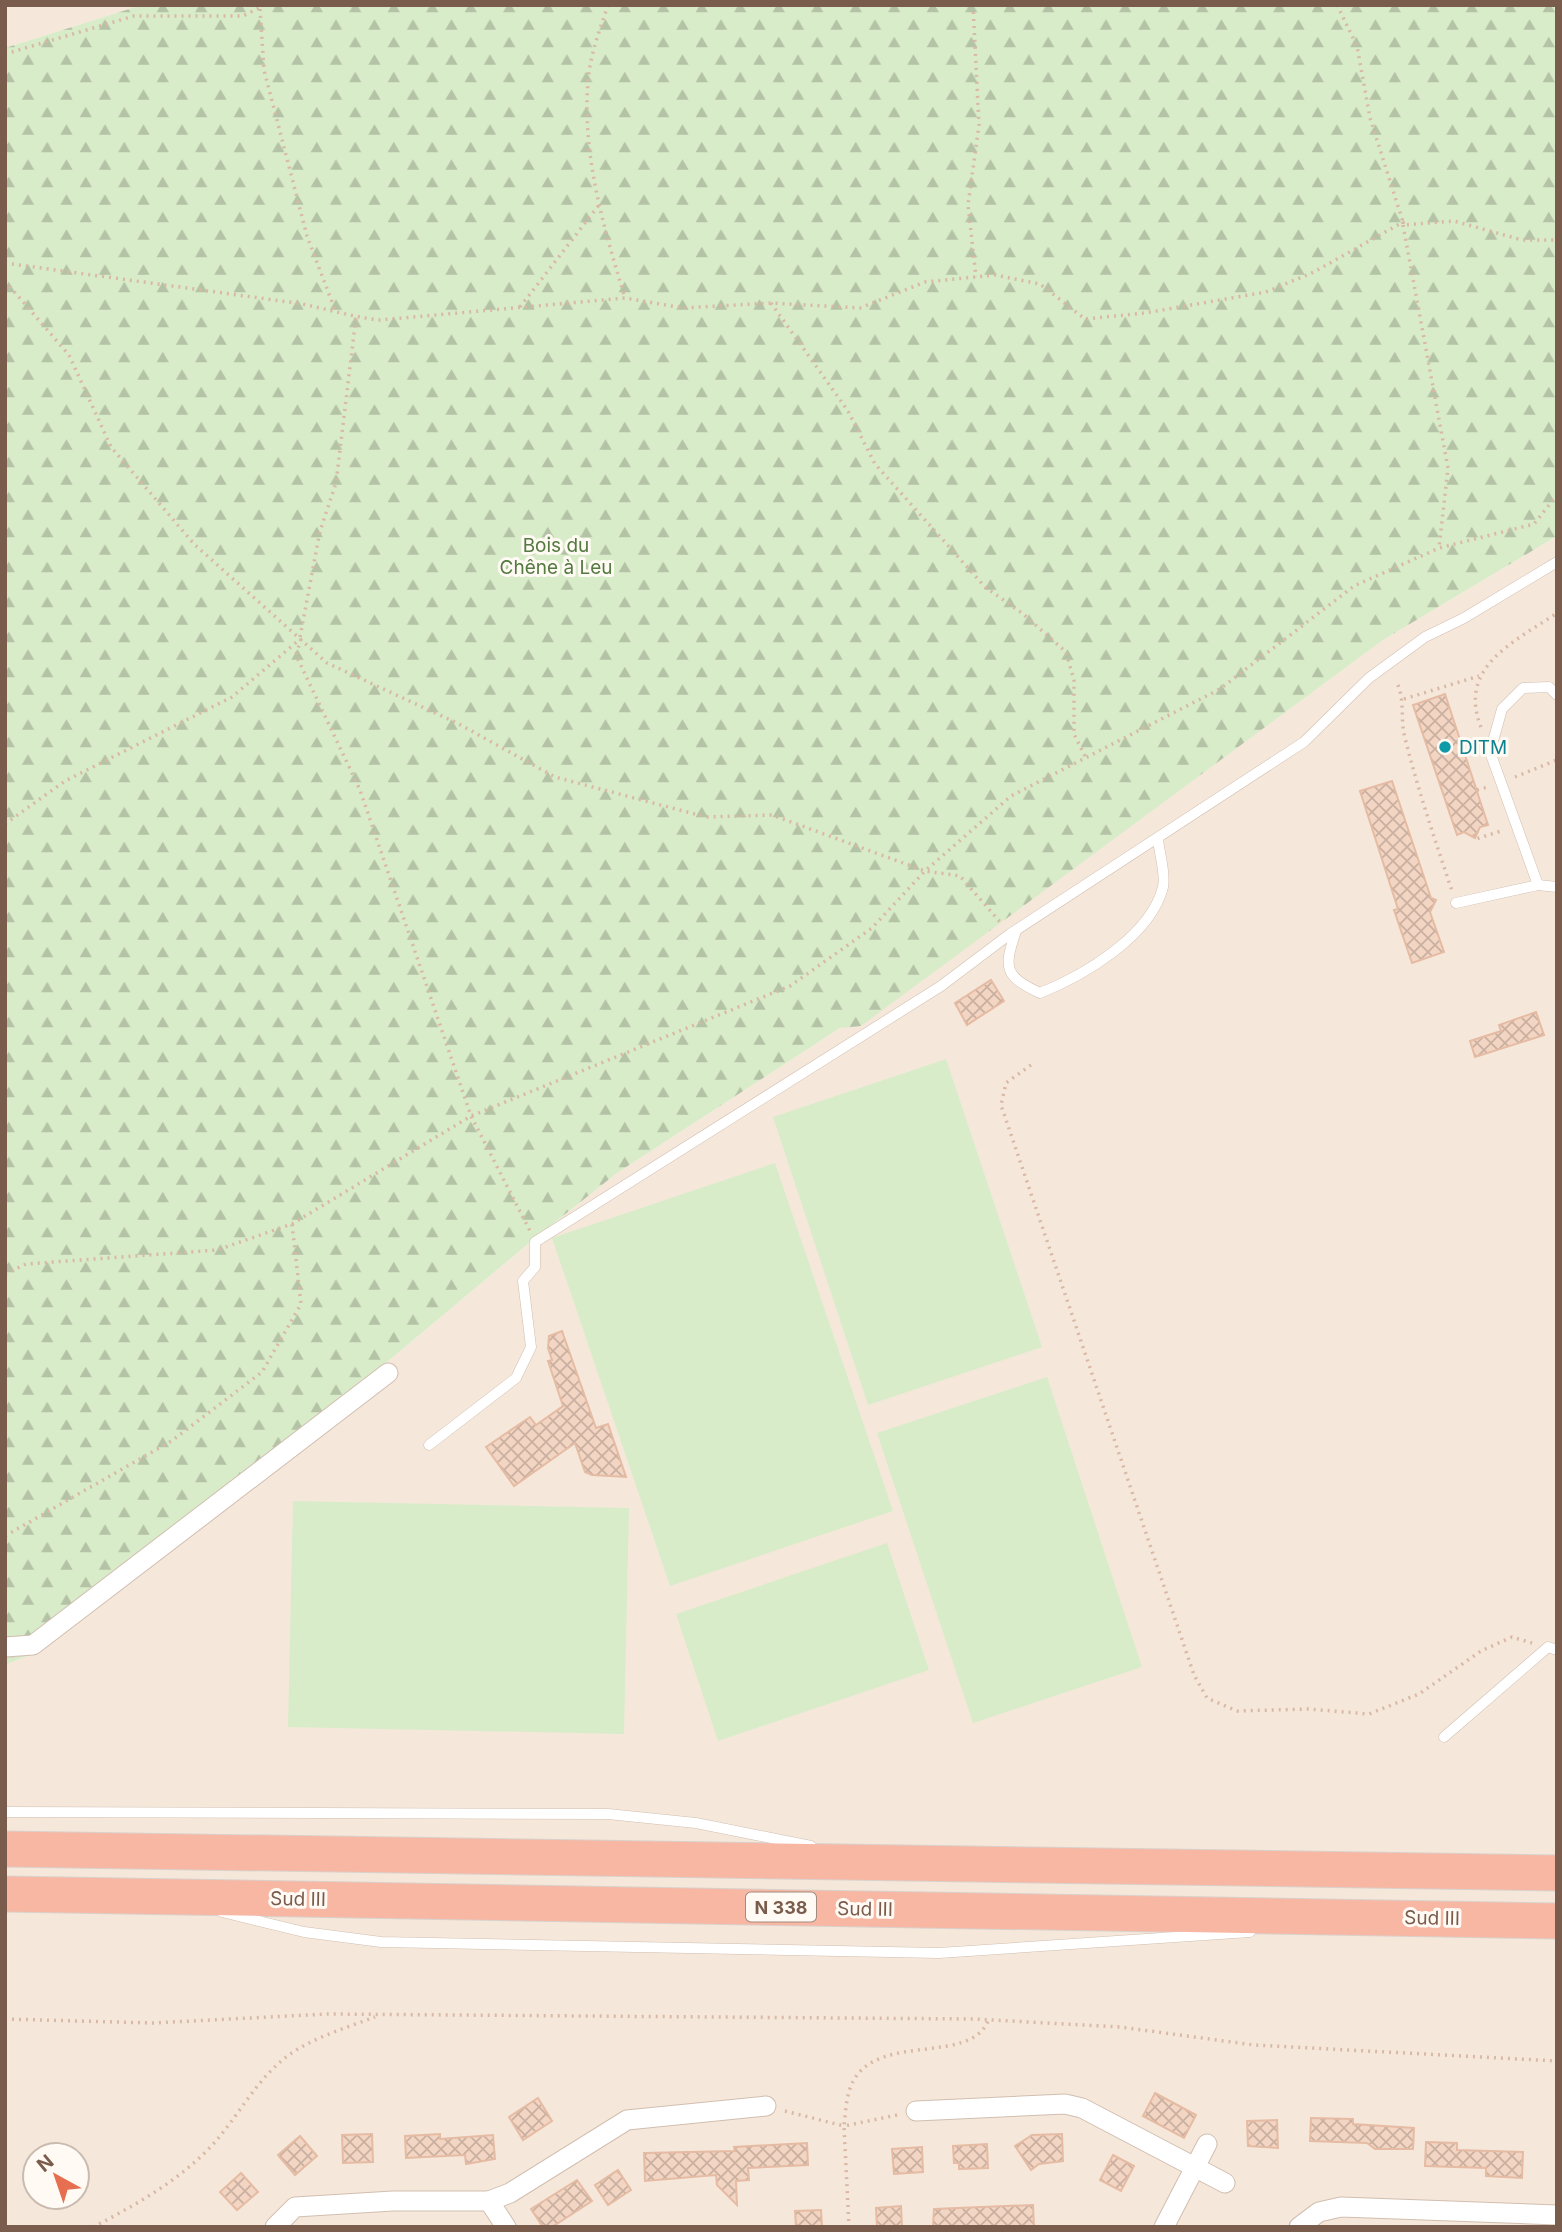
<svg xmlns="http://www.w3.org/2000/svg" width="1562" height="2232" font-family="Inter,sans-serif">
<defs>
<pattern id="forest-firs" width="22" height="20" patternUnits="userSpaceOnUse" patternTransform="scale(1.75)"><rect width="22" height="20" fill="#d8ecc9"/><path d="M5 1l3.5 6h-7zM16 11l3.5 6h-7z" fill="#b4c2a5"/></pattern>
<pattern id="building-cross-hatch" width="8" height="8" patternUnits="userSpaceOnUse" patternTransform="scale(1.75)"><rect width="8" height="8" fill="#f3d5c3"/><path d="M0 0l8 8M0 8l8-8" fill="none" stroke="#cab0a1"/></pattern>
</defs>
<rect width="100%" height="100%" fill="#fdf6ec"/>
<g fill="#f5e8da" fill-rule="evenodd">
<path d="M5,5H142L5,48Z"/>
<path d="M1557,536V2227H5V1665L44,1649L534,1239L617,1173L840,1028L861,1025L1383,640ZM35,2155H77V2197H35Z"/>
</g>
<path fill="url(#forest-firs)" d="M142,5H1557V536L1383,640L861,1026L840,1028L617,1173L534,1239L44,1649L5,1665V48Z"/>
<g fill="#d8ecc9">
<path d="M946,1059L1042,1347L868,1405L773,1117Z"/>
<path d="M775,1163L893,1511L670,1586L552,1238Z"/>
<path d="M1047,1377L1142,1667L973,1723L877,1433Z"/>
<path d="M293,1501L629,1508L624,1734L288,1727Z"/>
<path d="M887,1543L929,1670L718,1741L676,1614Z"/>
</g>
<g fill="url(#building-cross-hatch)" stroke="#e6bba3" stroke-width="2">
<path d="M1445,694L1488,825L1480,827L1475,838L1464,832L1457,835L1413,705Z"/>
<path d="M1392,781L1431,898L1436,900L1430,912L1444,952L1412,963L1394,910L1398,909L1360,791Z"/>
<path d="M991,980L1004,1001L967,1025L955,1003Z"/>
<path d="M1536,1012L1544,1035L1475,1057L1470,1041L1501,1031L1499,1025Z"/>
<path d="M562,1331L596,1428L608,1424L626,1477L592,1475L585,1472L575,1443L514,1486L486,1447L530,1417L536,1425L563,1406L548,1361L552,1360L548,1348L549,1336Z"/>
<path d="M1155,2093L1196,2115L1184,2138L1143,2116Z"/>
<path d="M538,2098L552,2121L523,2140L509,2117Z"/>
<path d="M1311,2118L1353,2119V2124L1414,2128L1413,2149H1375L1367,2143L1310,2141Z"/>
<path d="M1277,2120L1278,2148L1248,2146L1247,2121Z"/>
<path d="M372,2134L373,2162L343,2163L342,2135Z"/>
<path d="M440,2134V2139L493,2135L495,2159L466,2164L465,2155L406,2158L405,2136Z"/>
<path d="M1062,2134L1063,2161L1039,2164L1031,2170L1015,2146L1032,2135Z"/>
<path d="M300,2136L317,2156L295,2175L278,2155Z"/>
<path d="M1426,2142L1457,2143V2150L1523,2152L1522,2178L1486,2176V2168L1425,2166Z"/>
<path d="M807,2143L808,2165L748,2168L749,2180L736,2181L737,2205L717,2185L716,2175L645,2181L644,2153L735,2151L734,2147Z"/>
<path d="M987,2144L988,2168L959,2169V2163H954L953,2146Z"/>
<path d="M922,2147L923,2172L894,2174L892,2149Z"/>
<path d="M1113,2155L1134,2166L1121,2191L1100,2180Z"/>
<path d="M618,2170L631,2190L608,2205L595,2185Z"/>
<path d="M241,2173L258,2192L237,2210L220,2192Z"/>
<path d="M577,2180L592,2201L552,2227H543L531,2209Z"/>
<path d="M1033,2205L1034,2227H933L934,2209Z"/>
<path d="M901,2206L902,2227H877L876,2208Z"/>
<path d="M821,2210L822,2227H796L795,2211Z"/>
</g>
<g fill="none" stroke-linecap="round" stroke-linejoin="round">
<g stroke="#d1beb0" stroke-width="11">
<g id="lane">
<path d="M1538,885L1490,752L1502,709L1523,688L1549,687L1557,695"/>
<path d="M1456,903L1538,885L1557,887"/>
<path d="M1016,931C1004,967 1003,976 1040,993C1083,976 1151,936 1163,887C1166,874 1159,852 1158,839"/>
<path d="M429,1445L516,1378L531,1347L523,1281L535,1267V1242L941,986L1010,934L1304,742L1369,678L1425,637L1464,618L1557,562"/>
<path d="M1444,1737L1548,1647L1557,1650"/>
<path d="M5,1812L608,1814L696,1823L811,1846"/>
<path d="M222,1912L304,1932L381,1942L939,1953L1250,1932"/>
</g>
</g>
<g stroke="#d1beb0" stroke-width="21">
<g id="street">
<path d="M5,1647L33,1645L388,1373"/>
<path d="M916,2111L1065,2104L1082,2108L1225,2183"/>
<path d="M489,2201L510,2193L627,2120L766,2106"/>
<path d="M275,2227L295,2207L393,2201H489L506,2227"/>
<path d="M1164,2227L1207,2144"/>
<path d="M1299,2227L1319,2212L1341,2207L1557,2215"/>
</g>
</g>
<g stroke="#dad1cd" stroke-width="37">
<g id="highway">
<path d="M5,1849L1557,1873"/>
<path d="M5,1894L1557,1921"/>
</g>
</g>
<g stroke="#d9b8a5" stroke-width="3.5" stroke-dasharray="2 5" stroke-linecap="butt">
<path d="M608,5C601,26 592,50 589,72C580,149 603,225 625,298"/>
<path d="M973,5L979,125L968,205L976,277"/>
<path d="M1337,5L1357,46L1370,118L1403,222"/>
<path d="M260,9L264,70L307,236L335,310"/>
<path d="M5,54L134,16H243L265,5"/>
<path d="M1403,225L1448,468L1439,548"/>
<path d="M5,263L296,303C325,308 351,317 380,320L625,298L683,308L771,303L860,308L925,282L995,275L1040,284L1085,319L1145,313L1266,292L1314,272L1403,222V225L1454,221L1522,240H1557"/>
<path d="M5,281L69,355L111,447L194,544L327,663L457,723L555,777L706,817L772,815L925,871L960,876L1000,922"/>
<path d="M771,303L848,411L875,464L985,587L1022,613L1066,652L1074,680V734L1086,758"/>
<path d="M520,307L599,205"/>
<path d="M300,637L320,531L336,483L356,317"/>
<path d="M301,639L296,655L360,790L471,1116L530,1231"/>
<path d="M1398,685C1405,703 1400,720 1405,738C1418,790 1435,840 1452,891"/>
<path d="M1404,699L1479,676"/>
<path d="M1481,727C1457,667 1514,642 1557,613"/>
<path d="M1515,777L1557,760"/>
<path d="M1477,790L1488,787"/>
<path d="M5,824L65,781L232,697L299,640"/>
<path d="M1474,834L1476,839L1504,830"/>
<path d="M1031,1065L1006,1083L1001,1105L1194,1675L1207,1698L1237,1711L1308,1709L1369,1714L1419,1694L1481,1651L1512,1637L1532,1643"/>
<path d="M5,1274L26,1264L217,1250L292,1224L471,1116L790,986L872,928L925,871L1011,796L1220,689L1354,586L1439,548L1534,524L1557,495"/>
<path d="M5,1536L173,1440L262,1372L301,1304L292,1224"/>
<path d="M5,2019L153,2023L327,2014L974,2019L1120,2027L1254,2045L1557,2061"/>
<path d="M785,2111L844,2126L849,2227"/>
<path d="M897,2115L844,2126C846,2110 846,2092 855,2078C883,2034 970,2064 988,2021"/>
<path d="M93,2227C136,2205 182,2179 215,2142C237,2117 254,2085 279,2063C304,2040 343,2029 375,2017"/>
</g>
<use href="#lane" stroke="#fff" stroke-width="10"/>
<use href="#street" stroke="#fff" stroke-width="19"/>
<use href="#highway" stroke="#f7b7a3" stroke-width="35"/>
</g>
<circle fill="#0f9aa8" stroke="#fffaf3" stroke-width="2.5" cx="1445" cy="747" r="7"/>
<g text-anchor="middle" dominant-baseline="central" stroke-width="6" stroke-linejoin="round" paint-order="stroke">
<rect fill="#fffaf3" stroke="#a28b7f" stroke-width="2" x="746" y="1892.5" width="70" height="29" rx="5"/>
<g font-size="18" font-weight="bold" fill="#7a5c4d">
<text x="781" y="1907">N 338</text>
</g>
<g font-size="19" fill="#537a41" stroke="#fffaf3">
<text x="556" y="545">Bois du<tspan x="556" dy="22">Chêne à Leu</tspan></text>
</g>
<g font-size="19" fill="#0d838f" stroke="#fffaf3" text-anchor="start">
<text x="1459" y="747">DITM</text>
</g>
<g font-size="19" fill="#7a5c4d" stroke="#fffaf3">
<text transform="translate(298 1899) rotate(1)">Sud III</text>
<text transform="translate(865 1909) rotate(1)">Sud III</text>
<text transform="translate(1432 1918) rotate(1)">Sud III</text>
</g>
</g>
<rect width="1562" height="2232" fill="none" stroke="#7a5c4d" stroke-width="14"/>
<g transform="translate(56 2176) rotate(320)"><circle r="33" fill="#fffaf3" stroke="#cabbb1" stroke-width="2"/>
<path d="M0-5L12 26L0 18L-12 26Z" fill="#e76f51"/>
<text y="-10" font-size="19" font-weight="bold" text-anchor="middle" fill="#7a5c4d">N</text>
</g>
</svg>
